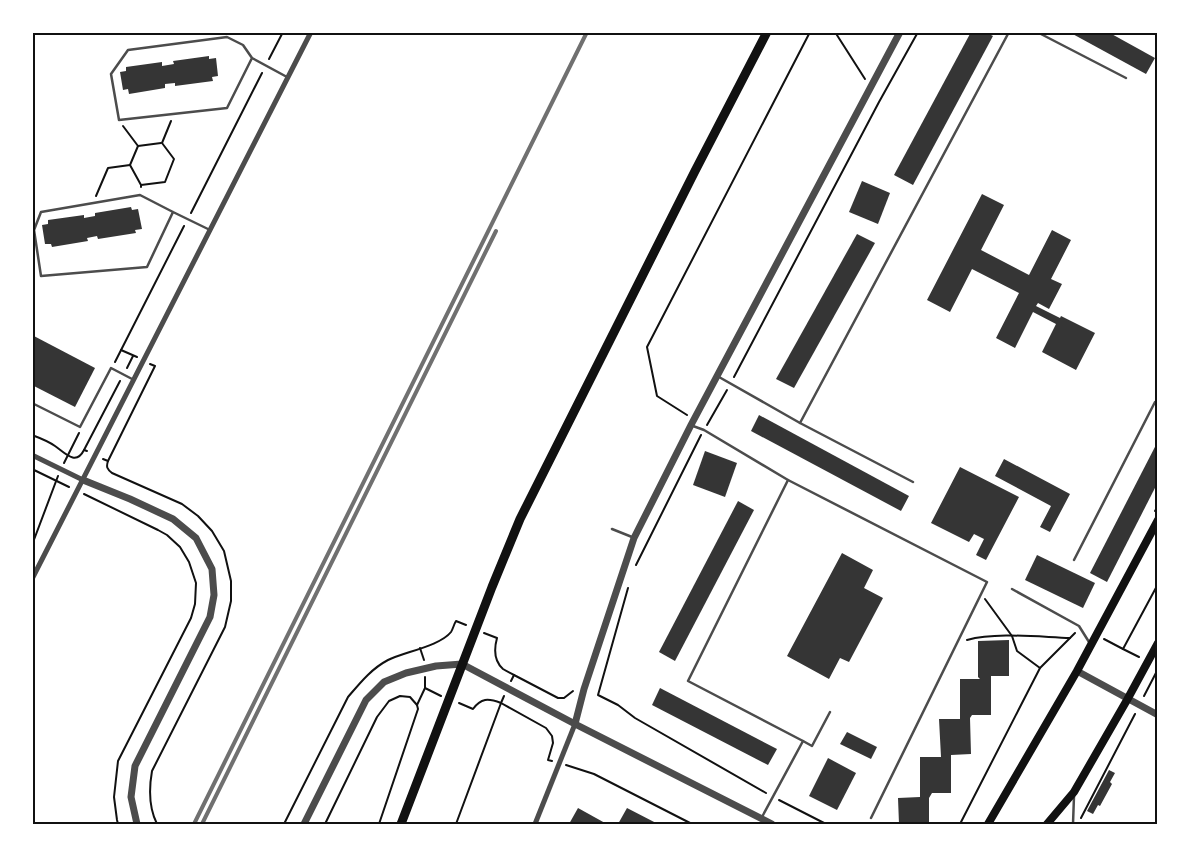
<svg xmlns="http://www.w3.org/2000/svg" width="1190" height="857" font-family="'Roboto Condensed',sans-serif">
<rect width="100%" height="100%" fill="#fff"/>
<g fill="#353535">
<path d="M971,32H985L993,36L913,185L894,175Z"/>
<path d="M1069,32H1108L1155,58L1146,74Z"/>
<path d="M209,56V59L216,58L218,76L212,77L213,81L175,86V83L165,84V88L129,94L128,89L123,90L120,72L126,71V67L162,62V66L174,64L173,61Z"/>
<path d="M862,181L890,193L878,224L849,212Z"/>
<path d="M982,194L1004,205L981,250L1029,275L1052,230L1071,240L1051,279L1062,284L1049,309L1038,303L1036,306L1060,318L1061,316L1095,333L1076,370L1042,352L1056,324L1033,312L1015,348L996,338L1019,293L972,269L950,312L927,300Z"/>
<path d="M131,207L132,210L138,209L142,229L135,230L136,233L98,239L97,236L87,238L88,241L52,247L51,244H45L42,225L48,224V220L84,215V218L95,216V213Z"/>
<path d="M857,234L875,243L794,388L776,379Z"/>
<path d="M32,335L95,368L75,407L32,385Z"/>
<path d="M759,415L909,496L901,511L751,431Z"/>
<path d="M1158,441V482L1107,582L1090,573Z"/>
<path d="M705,451L737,463L725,497L693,485Z"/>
<path d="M1004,459L1070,494L1050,532L1040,527L1051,506L995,476Z"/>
<path d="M960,467L1019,497L986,560L976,555L984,539L974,534L969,542L931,523Z"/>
<path d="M738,501L754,510L675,661L659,652Z"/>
<path d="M842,553L873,570L864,588L883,598L849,662L840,658L829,679L787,656Z"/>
<path d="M1037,555L1095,583L1083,608L1025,580Z"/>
<path d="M1009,640V676H991V715H972L970,718L971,754L951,755V793H932L929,798V824H899L898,798L920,797V757H941L939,719H960V679H980L978,677V641Z"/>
<path d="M660,688L777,749L768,765L652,705Z"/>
<path d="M847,732L877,747L871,759L840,744Z"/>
<path d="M828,758L856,773L837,810L809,796Z"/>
<path d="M1109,770L1115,773L1110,782L1112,784L1100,806L1098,805L1093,814L1087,811Z"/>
<path d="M578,808L605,823L604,824H569Z"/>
<path d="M627,808L658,824H618Z"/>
</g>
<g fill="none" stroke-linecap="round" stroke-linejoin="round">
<g stroke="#111" stroke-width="2">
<path d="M835,32L865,79"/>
<path d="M269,59L283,32"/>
<path d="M123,126L138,146"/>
<path d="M141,185L130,165L138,146L161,143"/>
<path d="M141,187V185L165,182L174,159L162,143L171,121"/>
<path d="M96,196L108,168L130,165"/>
<path d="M191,213L262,73"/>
<path d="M121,350L137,357"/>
<path d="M115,362L184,226"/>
<path d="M127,368L133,356"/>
<path d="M734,377L879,102L918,32"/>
<path d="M687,415L657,396L647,347L810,32"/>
<path d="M707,425L727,390"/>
<path d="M32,435C40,438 48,441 55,446C65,453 76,466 84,450L87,451"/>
<path d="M84,450L120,381"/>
<path d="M103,459L108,461L155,366L150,364"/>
<path d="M108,461C106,467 107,469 112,473L182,504L198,516L212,531L224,551L231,581V601L225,627L152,771C149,788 149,808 157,824"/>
<path d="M64,463L79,433"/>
<path d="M32,469L69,487"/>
<path d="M84,494L158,530L167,535L180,547L189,562L196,583L195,604L191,618L118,761L114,797L117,820L118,824"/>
<path d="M1155,511L1158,506"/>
<path d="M32,545L58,476"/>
<path d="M636,565L701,435"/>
<path d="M628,588L598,695L618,705L635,718L766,793"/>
<path d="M985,599L1012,636L1017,651L1040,668"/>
<path d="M484,633L497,638C494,649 494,661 503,669C506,671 510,673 514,675L511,681"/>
<path d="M1104,639L1123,649L1158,584"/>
<path d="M967,640C996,632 1039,637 1070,638"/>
<path d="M420,648L424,660"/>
<path d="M1123,649L1139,657"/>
<path d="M514,675L558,698H564L573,691"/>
<path d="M425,688V677"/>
<path d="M1144,696L1158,669"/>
<path d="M459,703L473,709C481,698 488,698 501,703L504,696"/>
<path d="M566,765L594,774L692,824"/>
<path d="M779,800L826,824"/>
<path d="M1081,818L1135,714"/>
<path d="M284,824L348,697C360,683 371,669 388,660C404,652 440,646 451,632C453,629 454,624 456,621L466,625"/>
<path d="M325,824L377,717L389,701L400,696L410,697L417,705L425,688L441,696"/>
<path d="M379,824L418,709L417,705"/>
<path d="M456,824L501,703L546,728L552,736L553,743L548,760L552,761"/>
<path d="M960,824L1040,668L1075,633"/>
</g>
<g stroke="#4c4c4c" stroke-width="2.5">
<path d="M1037,32L1126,78"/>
<path d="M252,58L243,45L227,37L128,50L111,74L119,120L227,108L252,58L287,77"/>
<path d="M173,212L140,195L41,212L34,230L41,276L147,267L173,212L210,230"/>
<path d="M719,377L800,423L913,482"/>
<path d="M32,403L80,427L111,368L134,380"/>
<path d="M800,423L1009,32"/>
<path d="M693,426L704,430L788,480L987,582L871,818"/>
<path d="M788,480L688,681L803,741"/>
<path d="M612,529L632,537"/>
<path d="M1074,560L1155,402L1158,403"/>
<path d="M1012,589L1079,626L1089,642"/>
<path d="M762,817L803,741L812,746L830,712"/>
<path d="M1073,824L1074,796"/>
</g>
<g stroke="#4c4c4c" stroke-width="5">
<path d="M32,455L83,480"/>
<path d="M32,579L311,32"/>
<path d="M535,824L575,724"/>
</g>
<g stroke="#4c4c4c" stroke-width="7">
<path d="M83,480L130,499L173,519L196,538L212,569L214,595L210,617L135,766L131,797L137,824"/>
<path d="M1077,671L1158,715"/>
<path d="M575,724L584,689L634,538L691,425L900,32"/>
<path d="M304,824L366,700L384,682L406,673L436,666L462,664L575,724L772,824"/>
</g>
<g stroke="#111" stroke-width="8">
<path d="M988,824L1077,671L1158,520"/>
<path d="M1047,824L1074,792L1127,700L1158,643"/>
</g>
<path stroke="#111" stroke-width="9" d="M401,824L492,587L520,519L695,171L767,32"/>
<g stroke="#707070" stroke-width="4">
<path d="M194,824L587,32"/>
<path d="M202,824L496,231"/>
</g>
</g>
<rect width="1190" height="857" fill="none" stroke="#ffffff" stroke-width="68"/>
<rect x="34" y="34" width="1122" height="789" fill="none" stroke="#111" stroke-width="2"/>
</svg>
